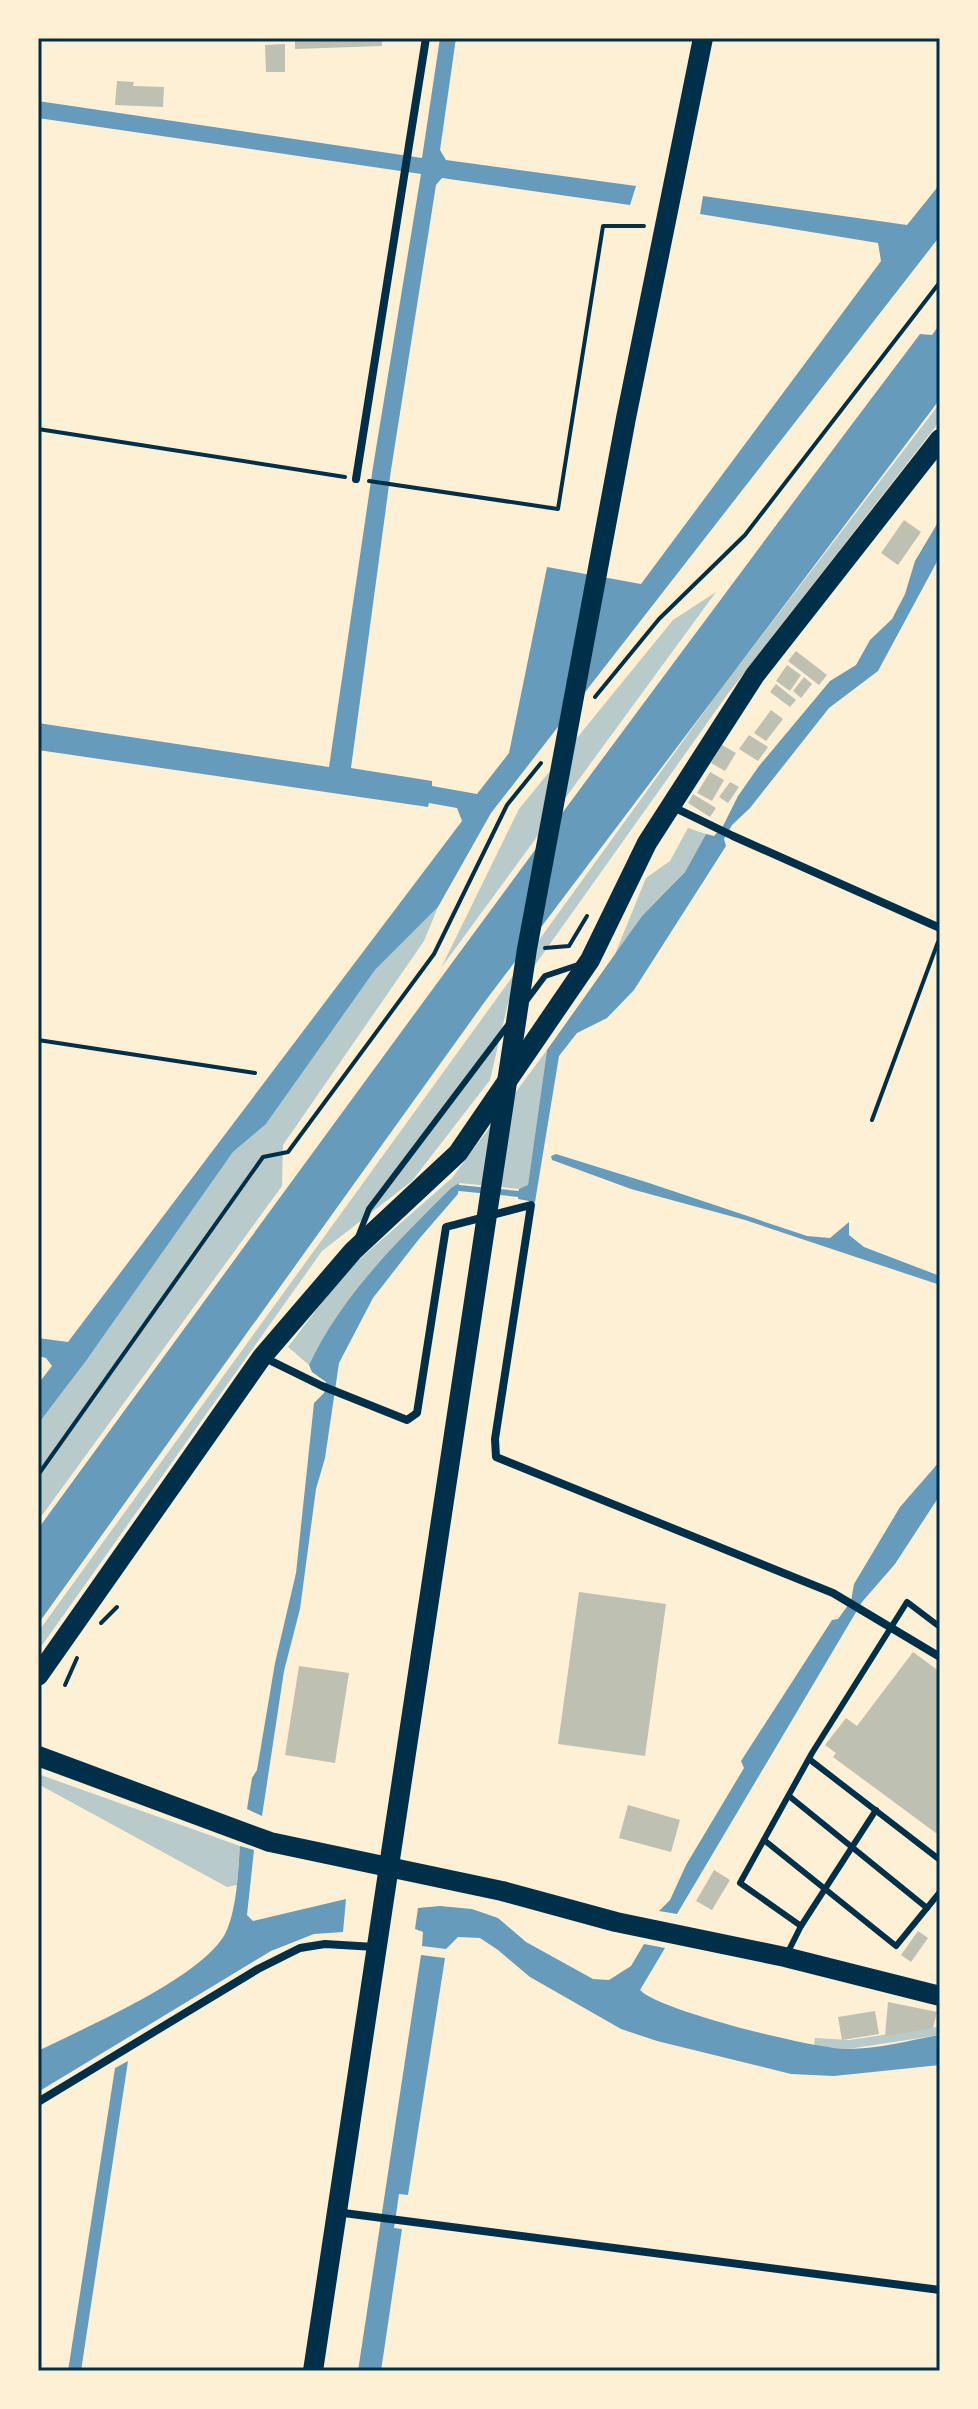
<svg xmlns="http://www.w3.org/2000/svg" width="978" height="2409" font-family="Georgia,serif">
<rect width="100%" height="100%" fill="#fdf0d5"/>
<g fill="#b9caca">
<path d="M940,403V421L727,695L508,1003L490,1080L412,1181L322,1251L38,1651V1632L720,690Z"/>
<path d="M716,592L441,968L519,809L673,620Z"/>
<path d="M688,828L706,834L685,872L642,916L613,959L646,878L670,861Z"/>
<path d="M438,907L424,941L283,1145L282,1186L38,1521V1424L86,1361L233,1152L266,1124L375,970Z"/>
<path d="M547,1050L528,1186L519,1189L459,1183L451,1188C397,1242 343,1295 309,1365L288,1347L345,1272L452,1178Z"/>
<path d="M38,1774L240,1846L237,1885L227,1887L38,1784Z"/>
<path d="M940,2024V2035L848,2049L814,2046L815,2038L849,2040L937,2027Z"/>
</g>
<g fill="#669bbc">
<path d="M440,38H456L440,150L446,160L636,186L630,205L442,178L436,185L391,470L351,768L432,781V786L477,794L509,753L547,567L641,584L881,261L878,243L700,214L703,196L907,225L940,184V236L491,813L438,907L375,970L266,1124L233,1152L86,1361L38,1424V1384L52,1366L46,1358L38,1356V1338L68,1342L462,821L457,808L429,803L428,807L38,750V723L329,767L373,467L421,174L38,118V101L422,158Z"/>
<path d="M940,324V399L486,1000L38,1624V1529C330,1129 621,729 920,334L932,335Z"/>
<path d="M940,519V556L878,671L829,708L750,808L732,825L724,839L726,846L634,990L607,1018L577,1033L559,1056L535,1202L518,1199L519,1189L528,1185L547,1050L642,916L685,872L706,834L714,836L723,826L738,796L759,766L830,681L856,665L870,640L892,619L905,594L915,561Z"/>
<path d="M556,1154L646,1182L807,1236L830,1238L849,1222V1235L864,1247L940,1276V1285L745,1220L631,1189L552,1160L551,1156Z"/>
<path d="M459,1183L458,1194L419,1239L373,1298L339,1363L325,1458L316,1489L300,1609L284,1671L262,1816L247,1809L252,1778L257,1770L275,1663L296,1573L314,1403L324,1393L326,1382L312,1372L309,1365C342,1295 397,1242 451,1188Z"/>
<path d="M940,1461V1495L895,1564L862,1602L677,1914L659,1911L670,1900L686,1865L744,1768L741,1761L832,1620L838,1619L851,1601L854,1584L900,1507Z"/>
<path d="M240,1846L254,1850L247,1915L253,1921L346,1899L343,1932L314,1934L271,1951L38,2092V2051C84,2028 204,1977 226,1932C237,1908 238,1873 240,1846Z"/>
<path d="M440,1906L472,1909L498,1918L526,1942L593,1979L609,1980L631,1966L644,1944L665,1948L640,1990C657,2010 817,2050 848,2049C878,2049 910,2040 940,2035V2065L834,2076L791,2074L657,2041L621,2029L530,1977L498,1950L480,1938L458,1937L446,1949L422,1946L423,1932L415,1929L418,1908Z"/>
<path d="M421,1955L445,1958L408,2195L399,2194L394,2228L402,2229L381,2371H358Z"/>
<path d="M128,2061L81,2371H68L115,2068Z"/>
</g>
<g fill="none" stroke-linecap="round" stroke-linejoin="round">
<path stroke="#669bbc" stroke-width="6" d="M459,1188L519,1194"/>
</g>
<g fill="#bec0b2">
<path d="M295,38H382V46L295,49Z"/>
<path d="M285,44V72H266L265,45Z"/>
<path d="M117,81L134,82L133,86L164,87L163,107L115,105Z"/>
<path d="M904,520L921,532L898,565L881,553Z"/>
<path d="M796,651L827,675L819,685L788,661Z"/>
<path d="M787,665L801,675L790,691L776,681Z"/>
<path d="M804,677L812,684L801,698L793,691Z"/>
<path d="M776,684L796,700L790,707L770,692Z"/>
<path d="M771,710L783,719L766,741L754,733Z"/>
<path d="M749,735L768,747L758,761L739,749Z"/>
<path d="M722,745L736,753L725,771L711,763Z"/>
<path d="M710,772L724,780L712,801L697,793Z"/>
<path d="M730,782L739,787L728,803L719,797Z"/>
<path d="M693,794L716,808L710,817L688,803Z"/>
<path d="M579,1592L666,1604L645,1756L558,1744Z"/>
<path d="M913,1652L940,1672V1836L833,1757L836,1753L825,1745L846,1718L857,1726Z"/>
<path d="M299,1666L349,1673L335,1763L285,1755Z"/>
<path d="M628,1805L680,1820L671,1852L619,1838Z"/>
<path d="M714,1870L730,1880L712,1910L696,1901Z"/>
<path d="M918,1931L928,1938L911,1962L901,1955Z"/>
<path d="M888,2002L937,2012L933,2028L885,2036Z"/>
<path d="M875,2011L879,2034L842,2040L838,2017Z"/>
</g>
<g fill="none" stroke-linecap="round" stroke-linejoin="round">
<g stroke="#003049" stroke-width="4">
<path d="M38,429L345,477"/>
<path d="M369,481L558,509L603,226H644"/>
<path d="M595,697L659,619L745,535L940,282"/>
<path d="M545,948L569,946L587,916"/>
<path d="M38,1040L255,1073"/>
<path d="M872,1120L938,942"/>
<path d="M38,1475L263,1157L288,1152L434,954L507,805L541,763"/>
<path d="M101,1623L117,1607"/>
<path d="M65,1685L77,1658"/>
</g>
<g stroke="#003049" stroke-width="6">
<path d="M527,1000L545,976L578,965"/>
<path d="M358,1237L369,1209L508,1025"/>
<path d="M809,1759L940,1860"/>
<path d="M789,1796L927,1908"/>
<path d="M764,1840L896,1946L940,1892"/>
<path d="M801,1926L740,1883L812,1753L907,1602L940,1627"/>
<path d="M787,1954L801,1926L876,1810"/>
</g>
<g stroke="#003049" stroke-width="8">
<path d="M356,479L426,38"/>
<path d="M671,806L733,836L940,928"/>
<path d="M263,1357L322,1386L407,1420L417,1413L446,1227L531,1205L495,1439L496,1457L833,1593L940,1657"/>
<path d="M38,2102L258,1969L300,1948L325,1944L375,1947"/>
<path d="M336,2212L940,2290"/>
</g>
<g stroke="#003049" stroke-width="20">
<path d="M38,1676L262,1357L353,1251L458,1153L590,960L647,843L755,675L940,439"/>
<path d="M38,1756L270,1842L502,1891L616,1922L785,1957L940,1996"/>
<path d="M313,2371L527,949L626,418L703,38"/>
</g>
</g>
<rect width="978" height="2409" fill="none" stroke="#fdf0d5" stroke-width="80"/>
<rect x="40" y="40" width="898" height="2329" fill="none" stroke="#003049" stroke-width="3"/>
</svg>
